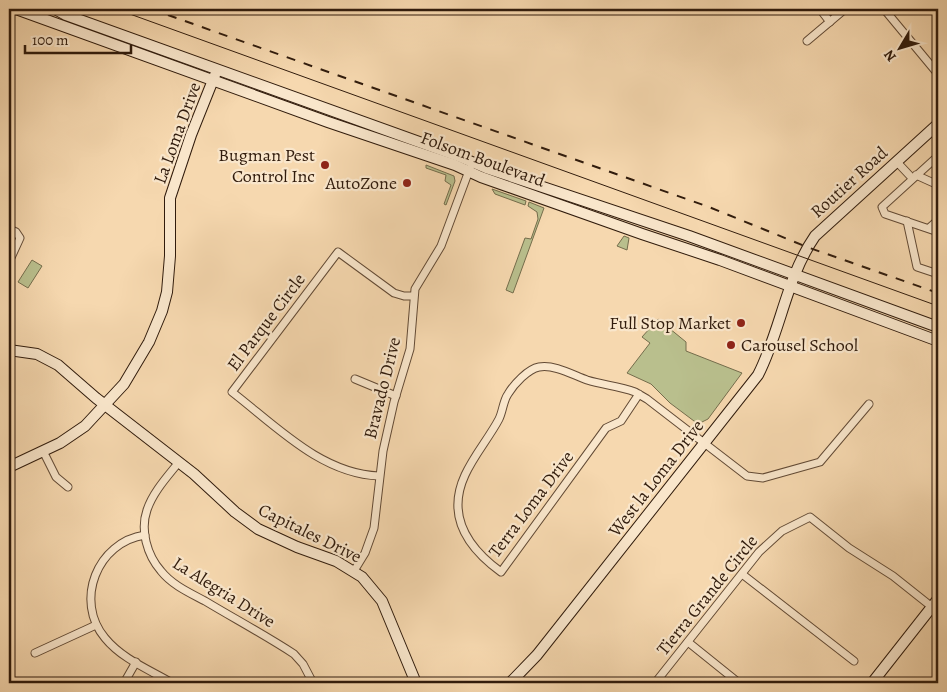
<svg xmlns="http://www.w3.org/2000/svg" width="947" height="692" font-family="Alegreya,serif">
<rect width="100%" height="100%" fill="#f6d8af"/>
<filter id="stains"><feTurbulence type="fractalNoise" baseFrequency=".004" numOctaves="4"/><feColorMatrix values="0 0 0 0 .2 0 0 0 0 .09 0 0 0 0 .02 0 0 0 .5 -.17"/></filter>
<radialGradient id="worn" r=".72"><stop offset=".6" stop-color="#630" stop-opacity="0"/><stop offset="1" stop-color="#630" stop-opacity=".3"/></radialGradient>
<g fill="#b9bf8d" stroke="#746d4c">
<path d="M426,165L454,176L455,181L446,205L444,204L451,185L445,181L446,175L426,168Z"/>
<path d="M492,189L526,201L525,205L495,194Z"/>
<path d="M529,202L544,208L513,293L506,290L525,238L531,239L538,219L537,212L528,206Z"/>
<path d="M624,236L629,238L627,250L617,246Z"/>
<path d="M32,260L42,266L28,288L18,282Z"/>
<path d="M658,319L686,342V351L742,373L708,419L698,424L670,403L651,384L627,373L650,343L642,337Z"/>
</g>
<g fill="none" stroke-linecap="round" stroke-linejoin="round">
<g stroke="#624a35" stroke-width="9">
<g id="street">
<path d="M820,9L830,22"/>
<path d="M884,9L938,74"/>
<path d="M807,41L845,9"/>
<path d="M938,156L882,207L885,214L938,232"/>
<path d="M896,161L912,178"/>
<path d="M916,175L938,185"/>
<path d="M907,221L917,267L938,274"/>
<path d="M929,228L938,220"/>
<path d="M9,229L16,232L20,238L9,262"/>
<path d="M355,379L396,396"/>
<path d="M639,394L621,421L606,428L501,572C468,548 446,516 465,475C474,455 489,438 499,419C503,411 503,401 508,394C514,384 528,369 539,367C554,364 573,375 587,380C603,385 619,386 635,392L647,399L747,476L763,478L820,462L869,404"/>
<path d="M43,451L56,477L68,487"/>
<path d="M179,462C167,477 153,492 147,510C140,530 147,555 161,571C172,585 190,593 205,601C235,619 265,635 294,654L303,664L313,683"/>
<path d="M379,476C321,474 275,425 232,392L338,252L394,293L404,296H413"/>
<path d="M145,535C97,542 74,601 105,638C122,659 150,670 172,683"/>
<path d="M354,571L365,553L374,528L383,451L394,402L410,349L415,289L441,246L470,168"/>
<path d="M742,574L854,661"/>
<path d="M688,642L739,683"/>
<path d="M35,653L96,625"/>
<path d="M124,683L136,662"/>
<path d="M655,683L759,552L782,531L810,517L849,548L893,576L932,607"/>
</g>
</g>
<g stroke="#301b0c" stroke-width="12">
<g id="secondary">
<path d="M16,9L328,122L455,165L481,177L642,234L720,260L938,341"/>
<path d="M55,9L66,15L458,156L486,168L689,236L938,327"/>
<path d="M9,350L37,354L58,365L96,398L194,474L235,512L258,529L297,547L336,561L362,577L382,601L416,683"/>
<path d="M9,467L60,443L85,426L124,384L149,342L162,311L167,292L170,256V198L191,135L215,75"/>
<path d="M510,683L537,655L758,375C781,330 786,278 815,236L938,124"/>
<path d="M872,683L938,599"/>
</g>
</g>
<use href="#street" stroke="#f9e6cb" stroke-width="7"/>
<use href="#secondary" stroke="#f9e6cb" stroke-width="10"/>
<path stroke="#301b0c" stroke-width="1" d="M116,9L938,306"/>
<path stroke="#301b0c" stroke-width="2" stroke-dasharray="9 9" stroke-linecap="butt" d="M151,9L709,207L807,247L938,293"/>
</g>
<g fill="#8f2418" stroke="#f9e6cb" stroke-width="2">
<circle cx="325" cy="165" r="5"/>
<circle cx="407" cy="183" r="5"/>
<circle cx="741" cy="323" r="5"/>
<circle cx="731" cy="345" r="5"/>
</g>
<g text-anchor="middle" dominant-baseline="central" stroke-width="4.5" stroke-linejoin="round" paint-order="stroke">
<g font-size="18" fill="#301b0c" stroke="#f9e6cb">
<text transform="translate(177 133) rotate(-70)">La Loma Drive</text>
<text transform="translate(483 159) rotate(20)">Folsom Boulevard</text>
<text transform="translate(849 182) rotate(-42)">Routier Road</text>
<text transform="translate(266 322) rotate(-53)">El Parque Circle</text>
<text transform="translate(382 388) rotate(-76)">Bravado Drive</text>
<text transform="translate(656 478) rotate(-52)">West la Loma Drive</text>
<text transform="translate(531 504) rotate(-53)">Terra Loma Drive</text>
<text transform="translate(310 533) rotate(26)">Capitales Drive</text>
<text transform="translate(224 592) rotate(32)">La Alegria Drive</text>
<text transform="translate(707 595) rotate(-51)">Tierra Grande Circle</text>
</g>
<g font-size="18" fill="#301b0c" stroke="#f9e6cb" text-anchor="end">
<text x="315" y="155">Bugman Pest<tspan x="315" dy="21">Control Inc</tspan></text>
<text x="397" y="183">AutoZone</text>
<text x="731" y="323">Full Stop Market</text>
<text x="741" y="345" text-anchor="start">Carousel School</text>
</g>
</g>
<rect width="947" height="692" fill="none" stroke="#f6d8af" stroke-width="30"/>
<rect x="10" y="10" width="927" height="672" fill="none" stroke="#301b0c" stroke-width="2.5"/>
<rect x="15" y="15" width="917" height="662" fill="none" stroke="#301b0c"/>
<g transform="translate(900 48) rotate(232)" stroke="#f9e6cb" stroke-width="4" paint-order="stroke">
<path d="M0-4L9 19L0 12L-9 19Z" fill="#301b0c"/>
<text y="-8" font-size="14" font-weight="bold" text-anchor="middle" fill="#301b0c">N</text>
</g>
<path d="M25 45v8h106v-8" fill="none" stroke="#301b0c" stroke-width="2.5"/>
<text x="32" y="45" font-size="15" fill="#301b0c" stroke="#f9e6cb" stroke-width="4" paint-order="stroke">100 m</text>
<rect width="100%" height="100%" filter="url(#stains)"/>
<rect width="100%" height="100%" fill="url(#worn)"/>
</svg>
